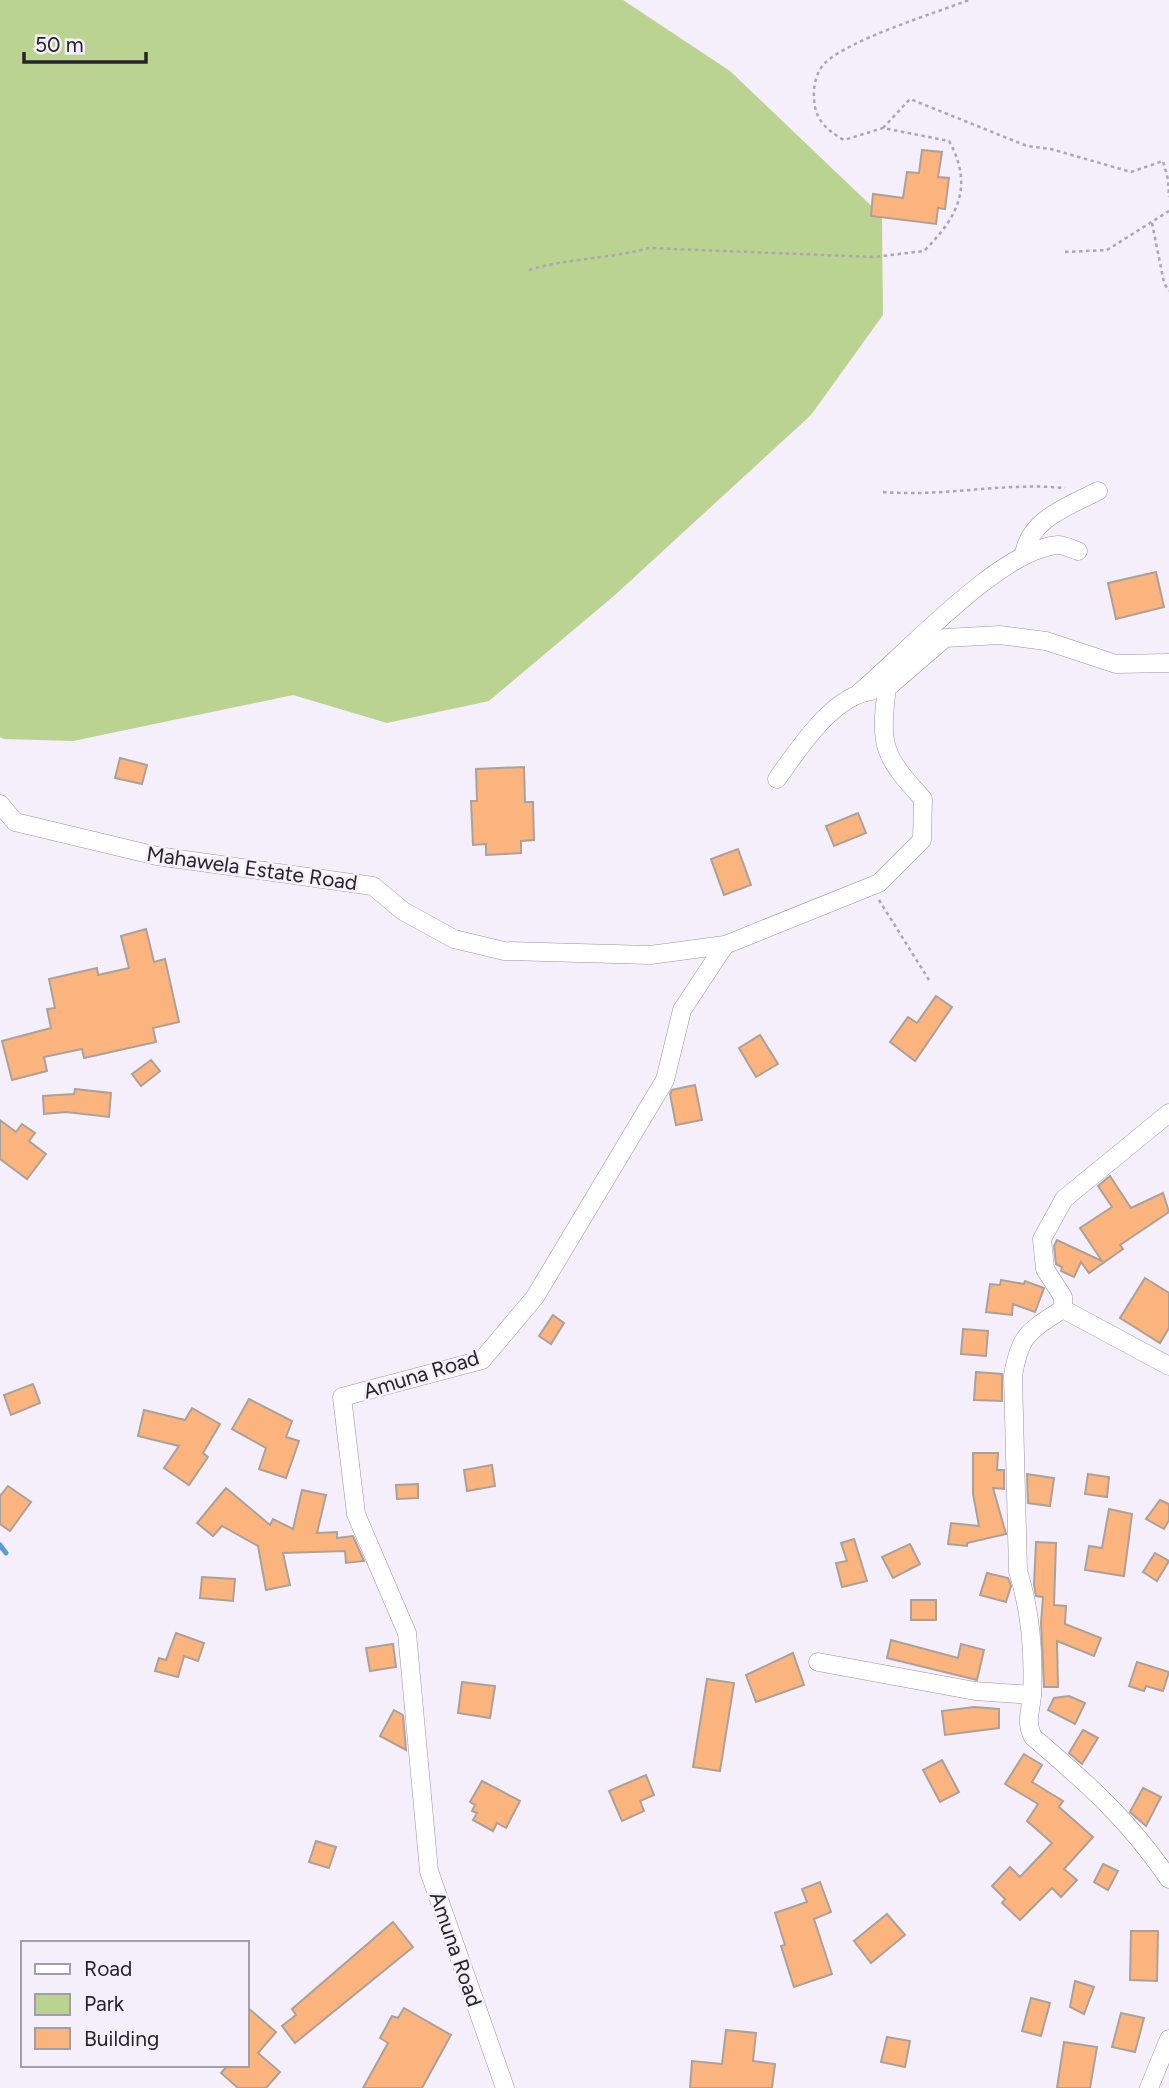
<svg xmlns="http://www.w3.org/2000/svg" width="1169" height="2088" font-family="Figtree,sans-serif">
<rect width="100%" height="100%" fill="#f5effc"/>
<path fill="#bad391" d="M0,0H623L730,71L882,216L883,315L811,415L615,595L489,701L387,723L293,695L73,741L4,739L0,737Z"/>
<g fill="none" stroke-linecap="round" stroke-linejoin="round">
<path stroke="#5e99d4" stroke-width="5" d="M0,1545L6,1553"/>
</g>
<g fill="#fcb47f" stroke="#aca198" stroke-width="2">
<path d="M922,150L942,152L938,177L949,178L945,209L938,208L936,224L871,216L873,194L903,198L907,172L919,173Z"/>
<path d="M1156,572L1164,607L1116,619L1108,583Z"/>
<path d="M120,758L147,765L142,784L115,778Z"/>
<path d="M524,767L525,802H533L534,840L521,841V853L486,855V844L473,845L471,801H477L476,769Z"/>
<path d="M858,813L866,833L834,846L826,826Z"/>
<path d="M738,849L751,885L724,895L711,859Z"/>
<path d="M146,929L154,962L165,959L179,1022L153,1028L156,1042L84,1058L82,1049L44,1057L47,1071L12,1080L2,1041L51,1028L47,1009L55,1008L49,979L97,968L98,975L129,968L121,936Z"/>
<path d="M936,996L952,1007L915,1061L890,1042L908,1017L917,1023Z"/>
<path d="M760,1035L778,1064L756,1077L739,1048Z"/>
<path d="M151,1060L160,1071L141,1086L132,1074Z"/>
<path d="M695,1085L702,1120L676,1125L670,1094L672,1090Z"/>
<path d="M75,1089L111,1093L109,1117L66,1112L44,1114L43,1096L74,1094Z"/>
<path d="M0,1120L16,1132L22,1124L35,1133L29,1141L46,1154L27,1179L0,1159Z"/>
<path d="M1110,1176L1131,1208L1163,1193L1169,1212L1120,1245L1123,1249L1089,1273L1081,1262L1074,1277L1061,1271L1062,1267L1056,1264L1054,1246L1057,1240L1102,1261L1080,1228L1112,1207L1098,1186Z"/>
<path d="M1145,1278L1169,1293V1328L1160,1343L1120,1318Z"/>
<path d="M1001,1280L1024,1284L1025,1281L1044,1288L1035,1312L1013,1304L1012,1315L986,1312L990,1284L1000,1285Z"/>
<path d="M553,1315L564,1323L551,1344L539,1336Z"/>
<path d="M963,1329L988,1331L986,1356L961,1354Z"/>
<path d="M976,1372L1002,1374V1401L974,1400Z"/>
<path d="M33,1384L40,1403L11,1415L4,1395Z"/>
<path d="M249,1399L292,1421L286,1437L299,1441L286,1478L259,1469L266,1448L232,1429Z"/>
<path d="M192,1408L220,1424L203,1453L208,1457L189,1485L164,1468L179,1446L138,1436L144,1410L185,1420Z"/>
<path d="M973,1453H998L997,1470H1004V1489L993,1488L1006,1534L967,1543V1546L948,1544L951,1523L979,1526L973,1494Z"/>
<path d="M492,1465L495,1486L467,1491L464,1470Z"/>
<path d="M1027,1474L1054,1478L1050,1506L1028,1503Z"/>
<path d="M1088,1474L1109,1477L1107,1497L1085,1494Z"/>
<path d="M418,1484V1498L397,1499L396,1485Z"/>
<path d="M8,1486L31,1502L10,1531L0,1524V1496Z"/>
<path d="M226,1488L270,1525L273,1519L293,1529L302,1490L326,1495L317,1533L337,1532V1538L353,1536L364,1561L346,1563L345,1551L283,1553L290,1585L266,1590L258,1546L222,1526L213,1536L197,1523Z"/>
<path d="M1160,1500L1169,1504V1520L1164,1529L1146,1519Z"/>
<path d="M1109,1509L1132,1514L1124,1576L1085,1570L1089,1546L1102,1548Z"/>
<path d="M854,1539L867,1581L842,1587L836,1563L847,1561L841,1543Z"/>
<path d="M1036,1542L1056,1543L1054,1605L1066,1606L1065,1624L1101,1638L1094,1656L1057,1641L1058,1687H1044L1041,1623L1043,1597L1036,1596L1034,1585Z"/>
<path d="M910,1544L920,1564L893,1578L882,1557Z"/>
<path d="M1155,1553L1169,1561L1157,1581L1143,1572Z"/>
<path d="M987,1573L1008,1578L1011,1586L1006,1602L980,1595Z"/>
<path d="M202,1577L235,1579L233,1601L200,1598Z"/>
<rect x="911" y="1600" width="25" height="20"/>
<path d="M176,1633L204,1643L198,1661L184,1656L178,1677L155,1671L159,1658L166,1660Z"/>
<path d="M891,1640L958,1658L961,1644L984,1650L977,1680L887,1658Z"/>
<path d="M393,1644L396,1667L370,1671L366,1648Z"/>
<path d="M793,1653L804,1685L756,1702L746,1675Z"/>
<path d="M1137,1662L1169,1672L1163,1691L1146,1686L1144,1691L1129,1686Z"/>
<path d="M707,1679L734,1683L720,1771L693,1767Z"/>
<path d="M462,1682L495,1686L490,1718L458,1713Z"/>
<path d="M1069,1696L1085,1703L1075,1724L1048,1710L1054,1698Z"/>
<path d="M974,1707L999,1709V1728L945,1735L942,1711Z"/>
<path d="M394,1710L403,1715L406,1750L380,1736Z"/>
<path d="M1083,1730L1098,1738L1082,1764L1069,1753Z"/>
<path d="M1024,1754L1042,1765L1032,1782L1063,1801L1059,1807L1093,1837L1064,1869L1077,1880L1061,1897L1052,1888L1020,1920L1002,1903L1005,1899L992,1886L1010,1867L1020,1877L1052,1843L1027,1821L1038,1804L1005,1784Z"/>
<path d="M942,1760L959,1792L940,1802L923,1770Z"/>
<path d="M646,1775L654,1795L640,1801L644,1811L622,1821L609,1791Z"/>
<path d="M482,1781L520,1801L506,1828L497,1823L493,1831L473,1820L477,1813L472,1811L475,1805L470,1802Z"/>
<path d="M1143,1788L1161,1797L1146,1826L1130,1812Z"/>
<path d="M316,1841L336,1847L329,1868L309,1862Z"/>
<path d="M1103,1864L1118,1871L1108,1890L1094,1882Z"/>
<path d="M820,1882L831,1912L814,1919L832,1974L794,1987L781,1946L785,1945L775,1913L807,1902L802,1889Z"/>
<path d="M887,1914L905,1935L871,1963L854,1941Z"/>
<path d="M393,1922L413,1947L295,2043L282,2026L296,2015L292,2009Z"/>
<path d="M1131,1931H1158L1157,1981L1130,1980Z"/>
<path d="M1075,1981L1094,1987L1084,2014L1070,2007Z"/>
<path d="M1031,1998L1050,2003L1041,2036L1022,2031Z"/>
<path d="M247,2007L276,2032L258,2053L280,2072L266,2088H238L221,2073L228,2065H247Z"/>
<path d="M404,2008L451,2035L422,2088H363L388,2043L380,2038L392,2016L398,2018Z"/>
<path d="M1121,2013L1144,2018L1135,2052L1112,2047Z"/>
<path d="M726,2030L756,2033L753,2061L775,2064L772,2088H690L692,2061L722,2064Z"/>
<path d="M887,2037L910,2041L905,2067L881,2062Z"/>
<path d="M1064,2042L1097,2047L1090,2088H1057Z"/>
</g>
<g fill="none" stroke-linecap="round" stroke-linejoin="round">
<g stroke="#99939f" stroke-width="19">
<g id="street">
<path d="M1024,555C1029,519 1069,506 1098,491"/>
<path d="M860,692C906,654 1000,549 1058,545C1064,545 1072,549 1078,551"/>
<path d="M777,779C798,750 832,696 871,691"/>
<path d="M0,804L15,822L157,856L373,886L403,911L454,939L504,951L650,955L725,945L879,883L922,840L923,799C884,756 879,747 887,688L945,638L1000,635L1046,641L1116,664L1169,663"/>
<path d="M1169,1113L1064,1199L1042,1239L1045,1269L1063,1297V1309C1029,1331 1020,1334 1013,1376L1018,1571C1030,1609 1034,1654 1032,1695C1031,1711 1025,1722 1033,1737C1088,1784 1127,1818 1169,1879"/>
<path d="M1063,1309L1169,1366"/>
<path d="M818,1662L975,1691L1032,1695"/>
<path d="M505,2088L429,1871L407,1633L356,1514L342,1397L482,1360L535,1297L665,1080L682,1010L725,945"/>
<path d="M1149,2088L1169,2039"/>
</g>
</g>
<g stroke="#aba6b0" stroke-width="2.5" stroke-dasharray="3.5 3.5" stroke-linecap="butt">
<path d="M883,128L910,99L1027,146L1051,149L1131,172L1163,161L1168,179L1169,197"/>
<path d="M1152,223L1164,283L1169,291"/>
<path d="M1065,252L1107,250L1169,211"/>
<path d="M529,270C568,258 608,259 649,248L874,257L924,251C958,217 974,186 949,141L883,128L844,140C826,130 815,119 814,99C813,87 816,72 825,63C848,40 935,13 969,0"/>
<path d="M883,492C944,497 1004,482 1065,488"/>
<path d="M879,900L929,980"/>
</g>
<use href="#street" stroke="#fff" stroke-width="18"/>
</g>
<g text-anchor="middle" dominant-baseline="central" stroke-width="5" stroke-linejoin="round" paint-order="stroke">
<g font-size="21" fill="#262428" stroke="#f5effc">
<text transform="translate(252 868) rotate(8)">Mahawela Estate Road</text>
<text transform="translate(421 1374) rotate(-17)">Amuna Road</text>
<text transform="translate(456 1949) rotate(71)">Amuna Road</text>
</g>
</g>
<rect x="21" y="1941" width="228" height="126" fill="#f5effc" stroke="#a29ea7" stroke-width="2"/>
<rect x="35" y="1964" width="35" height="10" fill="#ffffff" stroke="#a29ea7" stroke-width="2"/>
<text x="84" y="1976" font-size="21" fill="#262428">Road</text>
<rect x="35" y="1994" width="35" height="21" fill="#bad391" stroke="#a29ea7" stroke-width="2"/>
<text x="84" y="2011" font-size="21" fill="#262428">Park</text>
<rect x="35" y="2028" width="35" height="21" fill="#fcb47f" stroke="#a29ea7" stroke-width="2"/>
<text x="84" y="2046" font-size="21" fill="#262428">Building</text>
<path d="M24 52v10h122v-10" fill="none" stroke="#262428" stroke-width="3.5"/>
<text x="35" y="52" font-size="21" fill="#262428" stroke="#f5effc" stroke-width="5" paint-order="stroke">50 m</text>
</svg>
